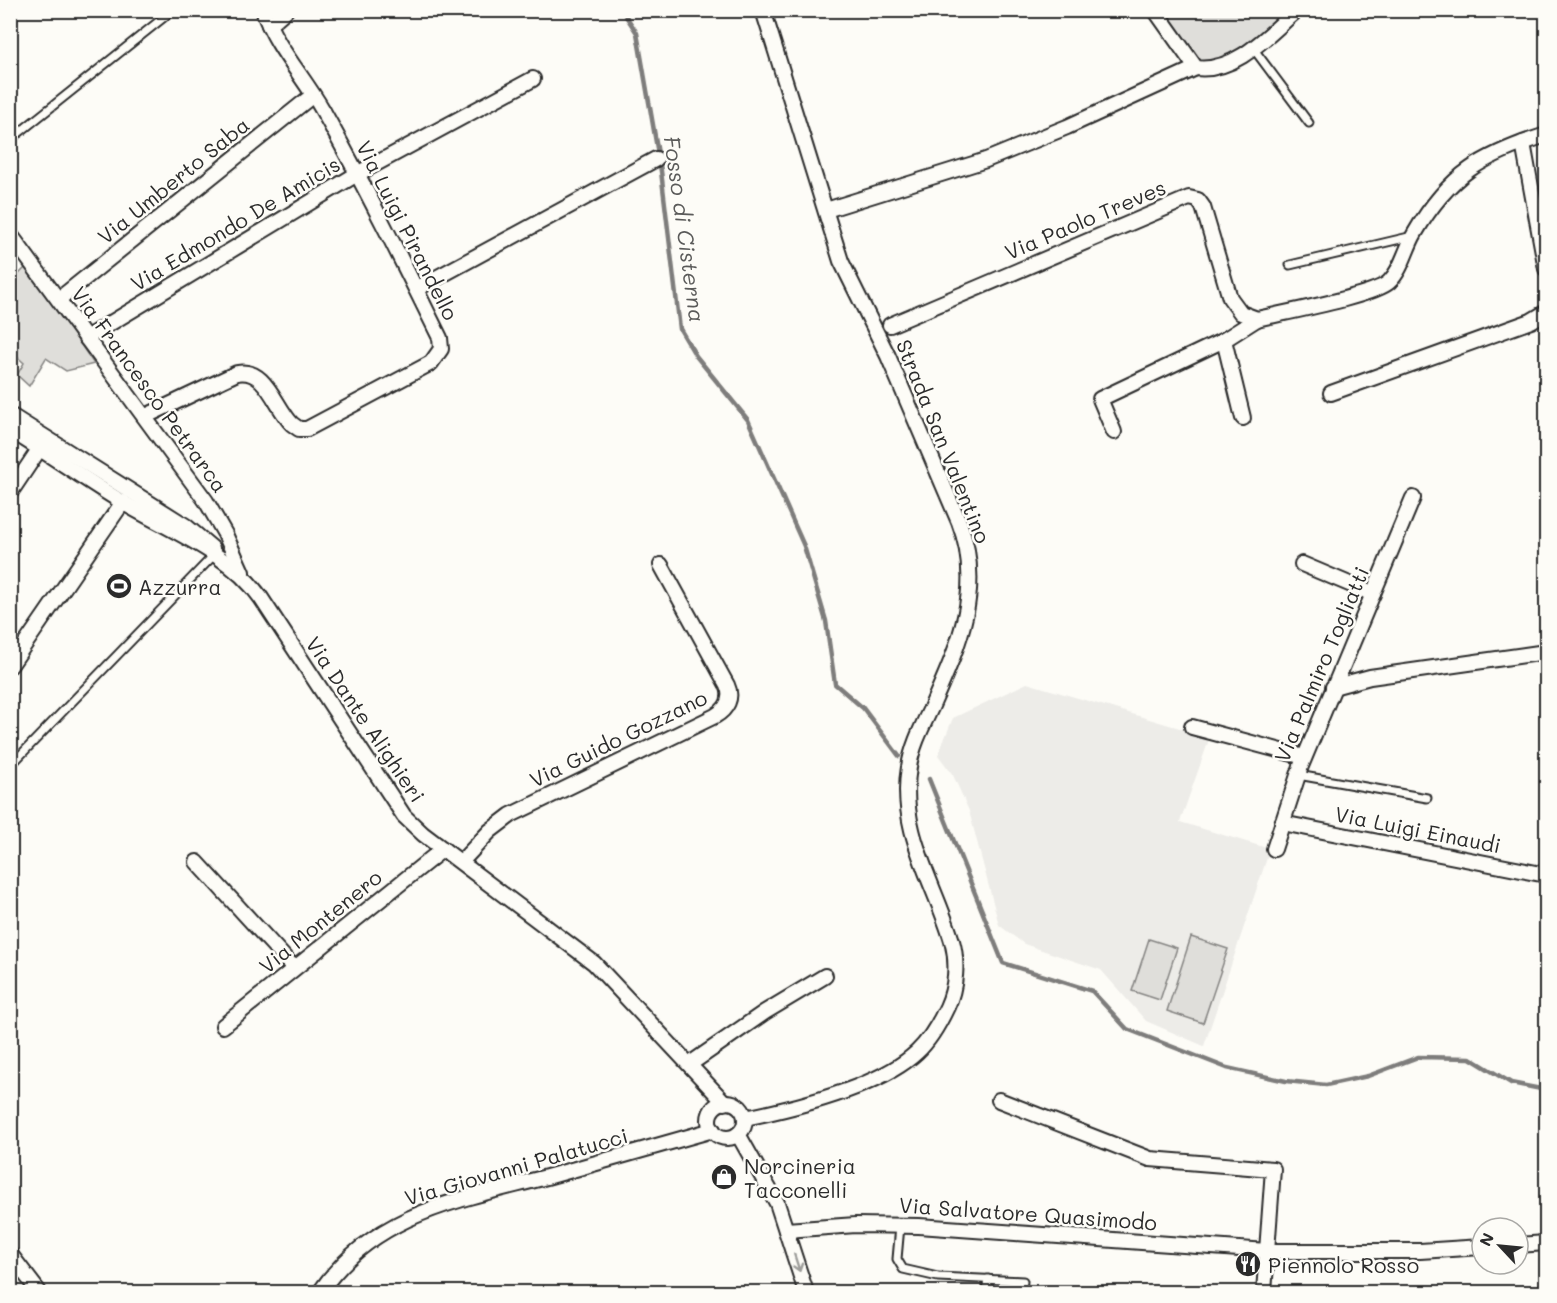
<svg xmlns="http://www.w3.org/2000/svg" width="1557" height="1303" font-family="Mali,sans-serif">
<rect width="100%" height="100%" fill="#fdfcf7"/>
<filter id="ink" filterUnits="userSpaceOnUse"><feTurbulence type="fractalNoise" baseFrequency=".0167" numOctaves="2"/><feDisplacementMap in="SourceGraphic" scale="12" xChannelSelector="R" yChannelSelector="G"/><feConvolveMatrix kernelMatrix="1 2 1 2 8 2 1 2 1" color-interpolation-filters="sRGB"/></filter>
<g filter="url(#ink)">
<path fill="#edece8" d="M1027,683L1210,737L1180,822L1270,849L1204,1046L1146,1021L1101,970L1024,944L999,925L969,811L953,775L938,755L953,718Z"/>
<g fill="#dfdeda" stroke="#858482" stroke-width="1.5">
<path d="M1155,11H1297L1253,47L1196,68Z"/>
<path d="M27,266L94,364L66,371L46,358L29,386L17,375L24,363L14,354L11,356V282Z"/>
<path d="M1191,937L1228,949L1203,1023L1167,1011Z"/>
<path d="M1149,939L1177,948L1160,1000L1132,991Z"/>
</g>
<g fill="none" stroke-linecap="round" stroke-linejoin="round">
<g stroke="#7e7d7b" stroke-width="4.5">
<path d="M622,10L637,33L661,171L680,329L696,356L748,420L804,546L826,621L835,684L863,708L899,756"/>
<path d="M929,779L1003,963L1092,991L1127,1029L1227,1068L1286,1081L1326,1085L1368,1076L1418,1057L1470,1058L1511,1083L1546,1090"/>
</g>
<g stroke="#2b2b2b" stroke-width="11">
<g id="lane">
<path d="M1253,48L1309,123"/>
<path d="M10,140L173,10"/>
<path d="M1290,265L1413,236"/>
<path d="M10,766L214,555"/>
<path d="M1298,775L1427,798"/>
<path d="M900,1226L897,1259L903,1269L938,1277L1023,1281L1022,1292"/>
<path d="M986,1292L988,1279"/>
</g>
</g>
<g stroke="#2b2b2b" stroke-width="18">
<g id="street">
<path d="M1155,10L1196,68C1236,73 1269,34 1297,10"/>
<path d="M269,25L286,10"/>
<path d="M1523,143L1546,269"/>
<path d="M826,210L986,160L1067,127L1196,68"/>
<path d="M10,234L206,501L225,534L242,572"/>
<path d="M416,289L656,159"/>
<path d="M59,299L313,95"/>
<path d="M890,325L1189,198L1198,200L1203,207L1230,298L1241,313L1257,319C1282,313 1374,296 1389,282C1402,270 1406,248 1415,233C1449,174 1483,155 1546,135"/>
<path d="M86,338L357,174L533,79"/>
<path d="M1224,340L1243,418"/>
<path d="M1331,393L1531,321L1546,312"/>
<path d="M10,415L186,526L212,548"/>
<path d="M146,416L237,373C266,367 275,407 292,424L299,429H307L431,363L441,349L440,338C402,261 364,184 322,109C303,76 275,46 263,10"/>
<path d="M10,430C48,453 84,479 122,502C169,530 229,552 261,598L404,816L423,834L594,963L725,1103"/>
<path d="M1114,432L1100,399L1224,340L1257,319"/>
<path d="M10,493L40,448"/>
<path d="M1302,564L1373,594"/>
<path d="M10,666L123,502"/>
<path d="M1333,687L1370,677L1546,652"/>
<path d="M1192,727L1304,757"/>
<path d="M1282,823L1546,875"/>
<path d="M1274,849L1301,766L1413,498"/>
<path d="M197,862L294,968"/>
<path d="M461,862L490,831L511,815L715,716C727,709 733,698 727,685L661,565"/>
<path d="M223,1026L443,849"/>
<path d="M690,1064L765,1012L825,976"/>
<path d="M999,1100L1150,1159L1273,1169L1264,1292"/>
<circle cx="727" cy="1120" r="18"/>
<path d="M745,1118C794,1108 880,1087 917,1052C930,1040 939,1024 947,1007C956,988 958,962 952,941C935,883 898,831 909,767C912,746 922,727 931,708C958,647 985,589 959,522L888,356L841,261L763,10"/>
<path d="M738,1134L777,1203L806,1292"/>
<path d="M786,1230L856,1225L919,1226L1267,1251H1420L1482,1247"/>
<path d="M1518,1245L1546,1243"/>
<path d="M10,1254L39,1292"/>
<path d="M320,1292C376,1210 466,1199 554,1175C607,1160 660,1145 713,1130"/>
</g>
</g>
<use href="#lane" stroke="#fdfcf7" stroke-width="7"/>
<use href="#street" stroke="#fdfcf7" stroke-width="14"/>
</g>
<defs><path id="oneway-shaft" d="M-6 0H5M1.5-3L5.5 0L1.5 3" fill="none" stroke-width="1.6" stroke-linecap="round" stroke-linejoin="round" transform="scale(1.5)"/></defs>
<use stroke="#9e9e9b" href="#oneway-shaft" transform="translate(797 1263) rotate(72)"/>
</g>
<defs>
<g id="stadium-disc" transform="scale(1.35)"><circle r="9.5" fill="#2b2b2b" stroke="#fdfcf7"/><path d="M0-5a6.5 5 0 1 0 0 10a6.5 5 0 1 0 0-10ZM-3.5-1.8h7v3.6h-7Z" fill="#fff"/></g>
<g id="shop-disc" transform="scale(1.35)"><circle r="9.5" fill="#2b2b2b" stroke="#fdfcf7"/><path d="M-5-2.5h2.3a2.7 3.5 0 0 1 5.4 0H5L5.5 6h-11ZM-1.5-2.5h3a1.5 2.3 0 0 0-3 0Z" fill="#fff"/></g>
<g id="restaurant-disc" transform="scale(1.35)"><circle r="9.5" fill="#2b2b2b" stroke="#fdfcf7"/><path d="M-5-6h1v4h1v-4h1v4h1v-4h1v5L-1.5 .5V6h-2V.5L-5-1ZM5-6V6H3V1.5H1.5Q1.5-4 5-6Z" fill="#fff"/></g>
</defs>
<g fill-rule="evenodd">
<use href="#stadium-disc" x="119" y="586"/>
<use href="#shop-disc" x="724" y="1177"/>
<use href="#restaurant-disc" x="1248" y="1264"/>
</g>
<g text-anchor="middle" dominant-baseline="central" stroke-width="5" stroke-linejoin="round" paint-order="stroke">
<g font-size="21" fill="#2b2b2b" stroke="#fdfcf7">
<text transform="translate(173 180) rotate(-39)">Via Umberto Saba</text>
<text transform="translate(1085 219) rotate(-23)">Via Paolo Treves</text>
<text transform="translate(235 223) rotate(-31)">Via Edmondo De Amicis</text>
<text transform="translate(408 230) rotate(63)">Via Luigi Pirandello</text>
<text transform="translate(150 389) rotate(54)">Via Francesco Petrarca</text>
<text transform="translate(944 441) rotate(68)">Strada San Valentino</text>
<text transform="translate(1321 664) rotate(-67)">Via Palmiro Togliatti</text>
<text transform="translate(366 719) rotate(56)">Via Dante Alighieri</text>
<text transform="translate(618 738) rotate(-26)">Via Guido Gozzano</text>
<text transform="translate(1418 829) rotate(11)">Via Luigi Einaudi</text>
<text transform="translate(320 921) rotate(-39)">Via Montenero</text>
<text transform="translate(516 1166) rotate(-16)">Via Giovanni Palatucci</text>
<text transform="translate(1028 1213) rotate(4)">Via Salvatore Quasimodo</text>
</g>
<g font-size="21" fill="#2b2b2b" stroke="#fdfcf7" text-anchor="start">
<text x="138" y="586">Azzurra</text>
<text x="744" y="1165">Norcineria<tspan x="744" dy="24">Tacconelli</tspan></text>
<text x="1268" y="1264">Piennolo Rosso</text>
</g>
<g font-size="22" font-style="italic" fill="#5b5b5a" stroke="#fdfcf7">
<text transform="translate(685 229) rotate(82)">Fosso di Cisterna</text>
</g>
</g>
<rect width="1557" height="1303" fill="none" stroke="#fdfcf7" stroke-width="36"/>
<rect x="18" y="18" width="1521" height="1267" fill="none" stroke="#2b2b2b" stroke-width="2" filter="url(#ink)"/>
<g transform="translate(1500 1246) rotate(296)"><circle r="28" fill="#fdfcf7" stroke="#a9a8a5" stroke-width="1.5"/>
<path d="M0-4.5L10 22L0 15L-10 22Z" fill="#2b2b2b"/>
<text y="-9" font-size="16" font-weight="bold" text-anchor="middle" fill="#2b2b2b">N</text>
</g>
</svg>
